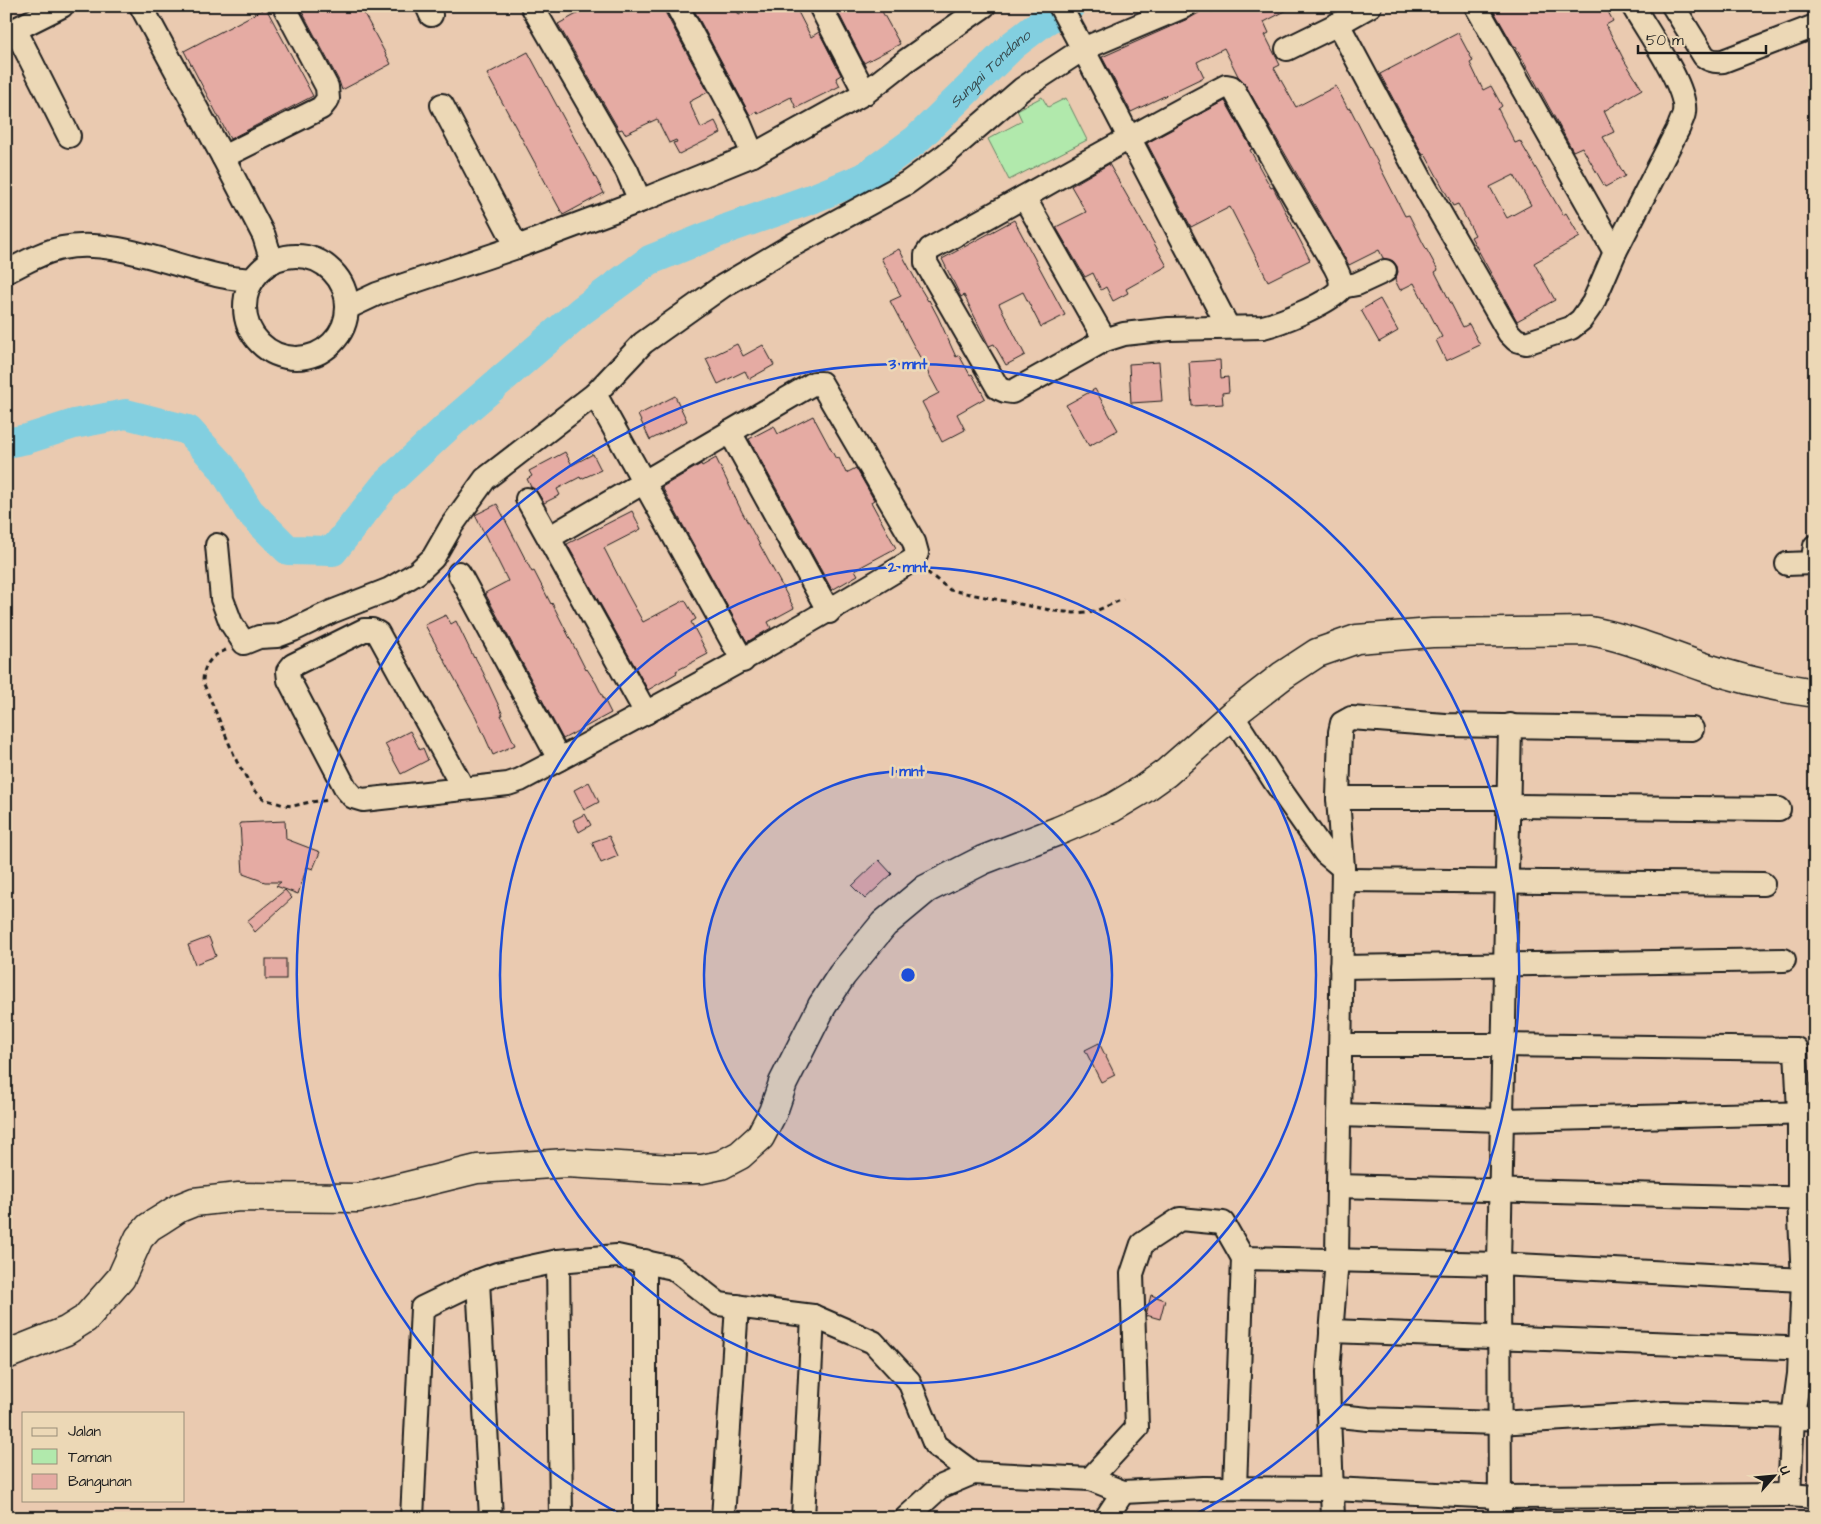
<svg xmlns="http://www.w3.org/2000/svg" width="1821" height="1524" font-family="'Architects Daughter',sans-serif">
<rect width="100%" height="100%" fill="#eacab0"/>
<filter id="ink" filterUnits="userSpaceOnUse"><feTurbulence type="fractalNoise" baseFrequency=".02" numOctaves="2"/><feDisplacementMap in="SourceGraphic" scale="10" xChannelSelector="R" yChannelSelector="G"/><feConvolveMatrix kernelMatrix="1 2 1 2 8 2 1 2 1" color-interpolation-filters="sRGB"/></filter>
<g filter="url(#ink)">
<path fill="#b1e9ac" stroke="#668264" d="M1042,97L1048,107L1066,98L1087,140L1009,180L988,139L1022,121L1017,110Z"/>
<g fill="none" stroke-linecap="round" stroke-linejoin="round">
<path stroke="#82cfe0" stroke-width="30" id="s1" d="M6,443L27,439L74,424L126,414L188,430L222,467L249,511L288,550L333,551L385,485L459,416L581,311L650,260L729,228L814,198L865,177L916,140L1013,45L1043,22L1070,6"/>
</g>
<g fill="#e5aba3" stroke="#1c1c1c" fill-rule="evenodd">
<path d="M299,6H360L391,64L342,90L339,81Z"/>
<path d="M592,6H664L665,12L708,92L689,102L701,128L715,121L721,133L679,154L673,143L677,142L676,140L669,143L657,119L625,134L622,129L619,130L558,24Z"/>
<path d="M692,6H735L739,15L755,6H795L811,37L819,32L841,75L836,78L840,86L796,108L791,97L758,114L757,111L750,115Z"/>
<path d="M835,6H879L900,44L864,63Z"/>
<path d="M1222,6H1295L1264,22L1269,33L1265,35L1280,65L1274,68L1296,107L1336,86L1348,109L1350,108L1405,216L1409,215L1423,243L1438,270L1435,272L1463,327L1469,324L1480,345L1446,361L1436,340L1442,337L1414,283L1400,290L1395,280L1398,272L1397,266L1393,261L1383,258L1379,250L1349,265L1245,84L1238,76L1224,48L1197,62L1204,77L1131,112L1102,57L1190,18L1209,7L1211,12Z"/>
<path d="M1491,6H1605L1613,21L1606,25L1624,60L1642,89L1604,111L1614,132L1603,137L1625,176L1605,187L1582,147L1573,151L1516,47L1515,48Z"/>
<path d="M266,8L313,96L230,139L184,51Z"/>
<path d="M1458,33L1473,61L1470,63L1483,90L1491,86L1502,106L1498,109L1515,143L1520,141L1563,215L1566,213L1580,237L1534,263L1555,300L1517,321L1471,237L1475,235L1458,204L1453,206L1425,154L1423,155L1380,74ZM1514,175L1531,205L1507,218L1490,187Z"/>
<path d="M528,52L604,193L563,215L487,74Z"/>
<path d="M1225,101L1252,149L1250,150L1271,188L1273,187L1310,260L1268,281L1230,207L1191,227L1147,143Z"/>
<path d="M1109,164L1167,266L1126,289L1128,293L1113,301L1106,287L1101,290L1093,273L1085,277L1056,227L1086,212L1071,186Z"/>
<path d="M1014,220L1065,315L1041,327L1023,292L999,304L1025,355L1006,365L994,344L989,346L964,295L961,297L942,259Z"/>
<path d="M899,249L919,286L928,301L929,300L938,317L956,357L959,355L970,375L972,374L985,398L957,414L965,430L942,442L922,402L939,393L890,301L901,296L881,258Z"/>
<path d="M1380,299L1398,331L1379,342L1361,310Z"/>
<path d="M737,344L743,356L763,345L774,365L749,379L745,371L718,384L706,359Z"/>
<path d="M1220,360L1221,378L1228,377L1229,392L1222,393L1223,404L1192,406L1189,362Z"/>
<path d="M1159,362L1162,401L1131,403L1129,364Z"/>
<path d="M1095,389L1118,430L1089,446L1066,405Z"/>
<path d="M675,396L687,421L650,440L638,415Z"/>
<path d="M813,416L836,459L839,458L846,473L856,468L874,500L871,502L896,548L855,570L858,575L832,590L749,439L774,426L778,434Z"/>
<path d="M565,452L572,465L593,454L601,470L581,479L580,477L557,489L560,495L544,503L538,493L531,487L527,479L532,476L529,471Z"/>
<path d="M716,458L742,512L794,608L768,622L771,628L747,642L662,487L701,464L702,466Z"/>
<path d="M497,504L532,572L534,571L551,604L552,603L586,670L587,669L596,683L611,713L563,739L485,593L508,581L475,515Z"/>
<path d="M632,511L641,529L604,548L627,593L643,622L685,600L696,619L691,622L708,654L676,671L677,673L648,690L567,544Z"/>
<path d="M446,615L451,624L456,621L474,658L475,657L483,672L503,715H501L515,745L493,755L476,717L425,625Z"/>
<path d="M410,731L420,750L423,748L428,760L401,774L385,744Z"/>
<path d="M589,782L599,802L584,810L574,790Z"/>
<path d="M585,814L591,825L579,832L573,820Z"/>
<path d="M285,821L286,839L320,852L313,869L307,867L298,894L276,886L281,882H265L243,874L240,823Z"/>
<path d="M609,836L618,856L601,863L592,842Z"/>
<path d="M879,860L892,874L865,899L852,886Z"/>
<path d="M285,890L292,898L255,932L247,921Z"/>
<path d="M209,937L216,956L195,964L188,945Z"/>
<rect x="266" y="959" width="20" height="20"/>
<path d="M1099,1043L1115,1075L1101,1082L1085,1050Z"/>
<path d="M1151,1295L1165,1300L1160,1319L1146,1315Z"/>
</g>
<g fill="none" stroke-linecap="round" stroke-linejoin="round">
<g stroke="#1c1c1c" stroke-width="26">
<g id="minor">
<path d="M141,6L223,157L264,236L272,262"/>
<path d="M427,6L431,15"/>
<path d="M532,6L627,171L640,201"/>
<path d="M677,6L739,122L753,155"/>
<path d="M820,6L865,93"/>
<path d="M1185,6L1083,49L1228,327"/>
<path d="M1476,6L1615,252"/>
<path d="M1673,6L1704,56C1710,61 1715,62 1723,61L1815,26"/>
<path d="M1338,24L1424,185L1509,333L1516,340L1526,343L1571,328L1581,320L1593,303L1615,252L1679,127C1680,122 1684,117 1684,112C1688,88 1646,29 1633,6"/>
<path d="M15,29L69,136"/>
<path d="M6,34L62,6"/>
<path d="M1287,49L1338,24L1370,6"/>
<path d="M1226,86L1231,87L1234,90L1279,171L1335,267C1339,275 1343,282 1339,291C1324,305 1283,322 1263,327L1169,329L1124,334L1105,340L1012,392L1005,391L998,388L926,263V255L930,249C1029,195 1126,138 1226,86Z"/>
<path d="M442,105L517,247"/>
<path d="M223,157L321,108L328,99L327,87L284,6"/>
<path d="M1024,197L1105,340"/>
<circle cx="296" cy="307" r="51"/>
<path d="M6,272C24,263 42,252 62,248C112,237 177,268 226,277C235,279 244,279 253,280"/>
<path d="M1341,287L1357,284L1385,271"/>
<path d="M347,308L377,294L517,247L640,201L753,155L865,93L907,60L984,6"/>
<path d="M730,432L829,612"/>
<path d="M527,499L646,713"/>
<path d="M217,545L222,599L231,623L244,643L259,637L277,636L293,630L331,612L390,589L417,573L433,558L452,525L485,479L595,394"/>
<path d="M1787,564L1812,563L1815,546"/>
<path d="M459,573L559,759"/>
<path d="M743,661L595,394L643,343L723,286L791,246L907,183L944,156L1022,89L1083,49L1060,6"/>
<path d="M1232,715L1275,782L1325,853L1343,868"/>
<path d="M463,788L378,633L372,630H364L293,665L288,671L289,680L346,789L353,797L363,800L508,784L520,780C654,709 784,639 913,560L917,553L914,542L821,383H814L550,537"/>
<path d="M1338,798H1508"/>
<path d="M1508,806L1779,809"/>
<path d="M1343,880L1763,884"/>
<path d="M1341,967L1784,960"/>
<path d="M1340,1045H1504L1796,1049L1799,1112V1198L1803,1280L1799,1374L1793,1417L1665,1413L1498,1423L1368,1419L1329,1415L1328,1372L1337,1259L1338,1186L1343,868L1338,798L1340,732L1342,723L1351,718L1445,725L1692,729"/>
<path d="M1339,1115L1502,1120L1813,1113"/>
<path d="M1338,1186L1814,1199"/>
<path d="M558,1261L561,1518"/>
<path d="M1331,1331L1815,1349"/>
<path d="M1329,1415L1333,1518"/>
<path d="M1090,1479L1137,1428L1132,1274L1142,1244L1180,1219L1223,1223L1243,1258"/>
<path d="M1235,1488L1243,1258L1499,1264L1803,1280"/>
<path d="M1789,1495L1793,1417L1815,1419"/>
<path d="M412,1518L422,1308L478,1281"/>
<path d="M491,1518L478,1281L497,1274L558,1261L617,1256L673,1268L719,1304L813,1316L873,1342L909,1381L935,1445L973,1473L1090,1479L1123,1492L1203,1488L1332,1489L1500,1497L1789,1495L1815,1497"/>
<path d="M645,1518V1261"/>
<path d="M723,1518L737,1306"/>
<path d="M803,1518L813,1316"/>
<path d="M906,1518L940,1487L973,1473"/>
<path d="M1106,1518L1123,1492"/>
<path d="M1500,1518L1499,1264L1510,725"/>
</g>
</g>
<g stroke="#1c1c1c" stroke-width="31">
<path id="major" d="M6,1355L66,1331L85,1319L121,1278L139,1238L149,1227L162,1219L179,1208L194,1202L239,1197L359,1198L477,1169L566,1163L673,1169H702L721,1165L740,1155L760,1137L773,1112L783,1083L822,1006L842,975L884,924L926,889L983,860L1058,831L1112,808L1142,790L1166,773L1232,715L1282,676L1317,653L1357,639L1432,633L1590,631C1630,638 1668,655 1707,668C1741,679 1779,688 1815,693"/>
</g>
<g stroke="#1c1c1c" stroke-width="3" stroke-dasharray="5 4" stroke-linecap="butt">
<path d="M927,572L950,590L1055,611L1074,613L1096,611L1123,599"/>
<path d="M226,650C211,656 203,665 203,682L237,762L254,790L264,799L284,805L293,806L310,802L330,800"/>
</g>
<use href="#minor" stroke="#ecd8b6" stroke-width="22"/>
<use href="#major" stroke="#ecd8b6" stroke-width="28"/>
</g>
</g>
<circle cx="908" cy="975" r="204" fill="#1d4ed8" fill-opacity=".12"/>
<g fill="none" stroke="#1d4ed8" stroke-width="2.5">
<circle cx="908" cy="975" r="204"/>
<circle cx="908" cy="975" r="408"/>
<path d="M626 1517A611 611 0 1 1 1190 1517"/>
</g>
<g text-anchor="middle" dominant-baseline="central" stroke-width="5" stroke-linejoin="round" paint-order="stroke">
<g font-size="15" font-style="italic" fill="#36494d" stroke="#ecd8b6">
<text stroke="none"><textPath href="#s1" startOffset="1218">Sungai Tondano</textPath></text>
</g>
</g>
<circle cx="908" cy="975" r="8" fill="#1d4ed8" stroke="#ecd8b6" stroke-width="2.5"/>
<g font-size="15" text-anchor="middle" font-weight="bold" fill="#1d4ed8" stroke="#ecd8b6" stroke-width="5" stroke-linejoin="round" paint-order="stroke">
<text x="908" y="369">3 mnt</text>
<text x="908" y="572">2 mnt</text>
<text x="908" y="776">1 mnt</text>
</g>
<rect width="1821" height="1524" fill="none" stroke="#ecd8b6" stroke-width="25"/>
<rect x="12" y="12" width="1796" height="1499" fill="none" stroke="#1c1c1c" stroke-width="2" filter="url(#ink)"/>
<rect x="22" y="1412" width="162" height="90" fill="#ecd8b6" stroke="#998d78"/>
<rect x="32" y="1428" width="25" height="8" fill="#ecd8b6" stroke="#998d78"/>
<text x="68" y="1436" font-size="15" fill="#1c1c1c">Jalan</text>
<rect x="32" y="1449" width="25" height="15" fill="#b1e9ac" stroke="#998d78"/>
<text x="68" y="1462" font-size="15" fill="#1c1c1c">Taman</text>
<rect x="32" y="1474" width="25" height="15" fill="#e5aba3" stroke="#998d78"/>
<text x="68" y="1486" font-size="15" fill="#1c1c1c">Bangunan</text>
<g transform="translate(1774 1476) rotate(63)" stroke="#ecd8b6" stroke-width="4" paint-order="stroke">
<path d="M0-4L9 19L0 12L-9 19Z" fill="#1c1c1c"/>
<text y="-8" font-size="14" font-weight="bold" text-anchor="middle" fill="#1c1c1c">U</text>
</g>
<path d="M1638 45v8h128v-8" fill="none" stroke="#1c1c1c" stroke-width="2.5"/>
<text x="1646" y="45" font-size="15" fill="#1c1c1c" stroke="#ecd8b6" stroke-width="4" paint-order="stroke">50 m</text>
</svg>
